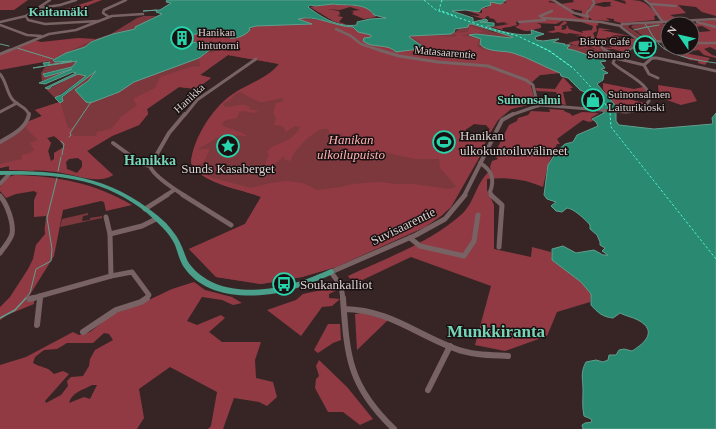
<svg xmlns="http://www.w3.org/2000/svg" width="716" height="429" font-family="Georgia,serif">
<rect width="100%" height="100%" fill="#372526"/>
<g fill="#7d383e" fill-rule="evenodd">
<path d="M214,15L302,18L345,26L408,32H455L460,28H464L469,23L493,32L510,35L540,52L564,75L560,73L540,75L532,82L522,78L536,103L511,109L498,120L487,138L480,156L451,207L441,216L425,227L336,267L302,277L261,284L216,277L189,249L245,224L261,197C239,188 203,185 191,163C193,138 214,105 236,92C249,84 269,77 279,64L228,55L200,75L211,78L196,89L179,87L147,109L148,114L139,125L112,136L87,151L113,175C100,183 89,178 77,173L82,167V161L78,158L83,156L76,150L71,152L54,153L64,147L60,141L54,136L47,138L51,143L48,151L50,161L33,171L9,170V166L0,168V143C14,134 26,122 42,116L35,110L59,102L57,100L61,99L89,76L76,70L148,43ZM474,124L486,125L490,129L487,133L489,134L482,140L465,130Z"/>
<path d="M144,16H157L151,18L163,25L89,57L48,65L49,61L96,39L111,34L137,18Z"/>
<path d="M662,22L668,28V42L643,40V36L631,27L633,25L642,24H631L628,27L642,36L641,40L622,26L623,24Z"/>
<path d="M569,44L581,47L579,50L590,47L594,49L599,46L615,55L613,57C597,57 575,61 564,45Z"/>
<path d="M75,61H78L72,67L45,73V77L72,69L71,71L42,81L41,73L45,67Z"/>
<path d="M78,74L86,76L55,98L46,89H49L52,87Z"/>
<path d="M88,213V215L83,216L82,221L90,220V218L102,216V218L60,227L62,219Z"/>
</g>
<g fill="#923a43" fill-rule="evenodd">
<path d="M0,0H28L14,10H0Z"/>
<path d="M94,0H102L89,5L80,13L72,14L65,10L55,12L49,16L47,14L50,13L49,12L69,8Z"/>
<path d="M503,0H552L555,2L550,1L548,2L560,4L574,13L572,14C575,17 580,19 584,18L578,15L582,14V11L572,9L571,10L575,11H571L561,4L574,2L573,0H570H592L593,4L588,9V18L590,21L598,22V25L596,26L597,31L593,33L596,41L589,35L591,39L599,44V50L590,47L579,50L577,49L581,47L568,43L575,41L586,40L585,37L575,36L583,35L569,33L567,34L558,32L553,33L547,32L555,30L554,26H559L564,21L567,22L566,24L561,26L563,28H561L562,30L566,29L567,25L569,29L583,33L582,31L592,30L593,26L581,22L564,20L556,24L537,23L541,25V28C528,30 529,34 515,27L519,25L520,21L516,22L517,25C514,26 505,28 502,28L503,30L492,27L509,24L504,23L506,22L497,23L494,19L489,18L490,17L487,16L484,19L470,15L478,16L480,15L465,10L482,13V8H486L491,5L490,2L506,3L505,0Z"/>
<path d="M593,0H613L626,4L625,1L621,0C643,0 644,0 657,15L654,16L655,20L621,23L614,21V19L606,18L610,21L592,20L588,16L590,10L595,5L604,7L612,6L610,5L611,2H604L595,4Z"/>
<path d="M647,0H716V16L702,12L696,7L678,5L686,13L670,15L682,20L663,21L651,3Z"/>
<path d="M333,4L359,6L371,10L376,17L364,19L352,14L354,12L351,11L360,10L350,7L340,10L327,9L339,11L340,14L338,15H341L337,16L343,17L339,22L345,24L344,25L333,21L310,7Z"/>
<path d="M302,18L312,19L326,21L339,26L353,27L371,35L372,37H365L366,43L373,45L388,47L397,52L415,50L422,46L420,42L411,36L417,34L455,37L457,35L453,33L467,32L469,29L468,27L470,26L484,32L461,35L479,39L477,46C485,52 495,51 504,52C524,53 542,66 560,73L540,75L532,82L522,78L530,83L536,103L511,109L498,120L487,138L480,156L451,207L441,216L425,227L336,267L302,277L261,284L216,277L189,249L245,224L261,197C239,188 203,185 191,163C193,138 214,105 236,92C249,84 269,77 279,64L228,55L200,75L211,78L196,89L179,87L147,109L148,114L139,125L112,136L87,151L113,175C96,185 74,174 56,172C40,170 24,170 9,170V166L0,168V164L22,159V155L30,153L34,150L30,143L38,140L27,129L26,125L29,121L42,116L35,110L60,102L68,128L75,127L71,132L74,136H96L97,132L111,129L121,117L137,105L133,99L155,88L160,77L190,67L200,66L199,58L207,53L214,52L220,46L227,42L193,43L179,40L180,37L196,33H204L227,35L233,38L248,33L255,26L310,25L297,20ZM240,92L259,102H264L282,98L284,101L276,103L273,113L276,118L274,125L283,126L286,132L295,126L300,127C290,146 276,140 267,152L269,154L264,167L272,166L283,157H285V160L290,161C292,159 292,156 294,153C300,145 320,123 329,130V133L344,134L331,140V144L367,156L384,152L415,159H439L440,168L457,187L449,189L413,184H396L379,182L353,184L341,187L317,190L303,183L287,181L271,183L251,188L213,178L201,172L195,166L203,163L210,149H198L218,137L223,135L247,136C241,130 230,130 222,125V123L226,120L237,118L239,112L243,111L254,113L258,111L249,109L250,107C240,101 233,109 224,106L223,104C225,102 229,101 231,99C234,96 234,94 240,92ZM474,124L486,125L490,129L487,133L489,134L482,140L465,130ZM54,136L60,141L64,147L54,153V159L51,161L48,151L51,143L47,138ZM78,158L82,161V167L77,173L67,169L66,162L69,159Z"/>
<path d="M716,20V50L710,47L704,49L712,55L716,56V58L704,55L699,50L691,51L680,49L692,48V28L700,32L711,31L702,26L694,27V24L703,22L698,21Z"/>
<path d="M599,28L612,30H601L630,36L612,35L619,37L618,39L620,41L621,40L628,41L623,38H624L636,39V41L633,46L623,52L613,49H605L603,47L612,48L609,46H618L621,44L614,43V39L607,37L606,39L608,40L606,41L607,43L614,44H604L606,46H602L596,39Z"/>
<path d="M78,38L96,39L49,61L0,70V55L34,40L41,42Z"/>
<path d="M663,49L677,50L680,52L710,58L705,65L698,63V61L690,60Z"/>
<path d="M563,77L573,88H570L572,91L563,92L566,105L561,104L556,92L537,91L535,88L555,89Z"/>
<path d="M603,83L634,89L643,87L648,93L635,91L623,95L625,98L644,103L632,110H616L617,108L603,89Z"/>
<path d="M658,85L691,90L697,101L681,105L661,98L659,96Z"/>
<path d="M549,109L564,110V111L571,114L572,116L582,112L599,113L591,118L593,121L589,122L583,120L557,139L560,144H557L548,165L543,187C525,179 507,177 487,179V190L494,205V249L531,257L532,247L551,252L552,260L581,282L591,294L590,302L557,312L547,336L505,351L475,345L491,286L411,257L354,284L348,276C386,258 432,242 463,213C475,201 477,180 491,170L490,167L492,161L498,159L494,155L509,125L517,121L518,118L528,115L531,111L550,112Z"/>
<path d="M15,175C57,176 95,183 132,205L106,211L104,202L101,201L63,210L54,256L26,301H34V304L7,315L0,320V307L10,297L28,269L33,259L36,245L45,234C44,227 46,222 46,216L34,217V200L37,193L34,191L16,194L6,198L0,191V187L8,177Z"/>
<path d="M194,282L205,290L232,297L242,303L233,305L222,300L202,297L187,321L197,325L221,315L225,318L209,332L222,342H261L255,360L256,378L273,382L277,397L267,406L259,402L234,398L223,429H208L211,426L217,392L170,367L139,389L144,418L137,429H0V365L26,357L73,332L79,335L90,332L113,314L136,306L172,289ZM104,333L109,334L113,340L95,350L90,359L89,366L83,376L71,377L67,381L68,386L61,395L46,403L45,401L69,374L63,371L54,374C47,366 41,368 33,363L35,357L44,350L57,349L67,343H93ZM92,385H97L90,399L84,397L69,403C72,392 83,390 92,385Z"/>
<path d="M335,287L337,290L329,294V298L340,299L332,306L322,307L301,336L267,310L296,300L303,294Z"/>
<path d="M362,313L388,320L357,350L355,314Z"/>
<path d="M328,324H340L341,340L333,343L318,353L314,350Z"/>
<path d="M319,360L347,387L373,419L360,425L343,412H328L315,388L316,379L319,376L316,366Z"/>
</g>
<path fill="#2a8971" stroke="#609f8e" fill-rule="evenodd" d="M167,0H506L501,4L490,2L491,5L482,8L479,12L465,10L452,11L473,18V22L486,19L488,21L480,22L494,23V26H487C496,31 523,37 532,34L531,30L544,34L535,37L536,40L543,41L558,39H559L553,42L565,44L564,45H570L567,48L568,49C577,50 585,55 594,57C599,59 601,57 606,61L600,62L605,68L601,69L608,73L604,74L603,80L597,84L616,106V121L619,125L654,129L713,124L712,118L716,113V429H583L582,425L585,423L592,422L591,419L584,416C582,407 583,399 583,390C583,379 580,373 586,362L596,360L603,362L608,360L609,355H616L619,350L624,349L632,351C645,343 658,331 638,320C632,317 626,316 620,313L613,318C603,317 598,313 591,305V294L581,282L552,260V249L563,246L576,253L594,250L603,255H608L602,251L605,248L600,245V242L597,235L590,229V225C586,220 573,208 567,208L562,212L556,211L551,206L556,202L547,199L544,195L548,165L557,151L565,144L573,142L577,135L598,126L596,122L592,119L604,113L598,99H592V95L580,90L568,78L561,76L560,73C544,67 530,58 513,53C504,50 487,53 480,44L481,39L469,35L476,34L511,38L513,37L472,24H469L468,27L455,29L454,32L451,34L410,36L409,37L422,46L418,49L396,52C388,43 373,49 363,41L364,38L371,37V35L358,32L353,27C335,27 316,14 298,19L312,24L256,26L249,28L250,30C246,35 237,39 230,38V35C212,31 198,33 181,37L179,40L184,42L210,43L214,44L215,46L199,58L134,82L119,92L90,103L86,102L75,90L88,81L96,71L62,97L63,101L60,103L55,98L56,97L61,95L86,76L78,74L52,86L49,89L45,88L76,73L73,72L45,84L39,83L72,69L45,77L43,74L72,67L77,61L33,68L45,66L43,63L50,62L48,65L72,61L55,62L53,60L66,53L85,47L91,42L113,34L135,29V27L162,14L156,12L157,10L143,11L160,10L171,3L166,2ZM333,4C345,6 366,2 374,15L386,18L370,19L357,22V25C338,28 321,17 308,7L310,5L315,6Z"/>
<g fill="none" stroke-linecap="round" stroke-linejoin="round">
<g stroke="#609f8e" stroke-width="1">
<path d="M645,24C650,29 650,34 656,40"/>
<path d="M648,27L659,25"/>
<path d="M634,30L647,27"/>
<path d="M658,43C667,56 701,61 716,63"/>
<path d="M0,44L9,46"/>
<path d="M17,48L53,59"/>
<path d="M69,137L71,135L70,133L91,102"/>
<path d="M61,141L64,144L62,155"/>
<path d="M58,171L61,157"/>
<path d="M25,299L30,293L36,269L51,261L52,249L47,218L57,178"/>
</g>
<path stroke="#609f8e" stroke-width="1.5" d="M0,318L15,310L26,298"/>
<g stroke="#4cf5cb" stroke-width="1" stroke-dasharray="2.5 2" stroke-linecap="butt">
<path d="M424,0L436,10L491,29L518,36L549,51L574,69L601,98L600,100"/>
<path d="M442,0L439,10L456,16"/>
<path d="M533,43L550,51L572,67"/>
<path d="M601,101L604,102L609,110"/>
<path d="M610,113L611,127L716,259"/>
</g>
<g stroke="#786263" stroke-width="2.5">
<path d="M50,0L26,16L28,20L45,24L99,21"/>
<path d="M553,0L574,13L587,16"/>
<path d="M645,0L650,4L662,21"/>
<path d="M650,4L676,6"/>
<path d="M40,8L60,5L76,0"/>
<path d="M552,11L540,16L543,18L601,22L621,26"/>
<path d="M109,17L103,13L104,10L126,0"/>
<path d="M588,17L587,13L594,4L593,0"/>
<path d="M0,22L26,16"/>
<path d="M519,22L545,20"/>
<path d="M697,22L716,27"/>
<path d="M0,25L27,35L41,36"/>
<path d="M336,29L351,36L361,44L382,51"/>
<path d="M592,38L606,51"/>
<path d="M638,40L668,42"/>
<path d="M692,43H716"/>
<path d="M8,51L49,34L76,30L112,16L143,14"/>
<path d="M627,51L634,47L638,42L637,39L621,27L622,24L716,19"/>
</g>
<g stroke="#786263" stroke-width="3">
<path d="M379,50L399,56L438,62L488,66L526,80L533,85L538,106"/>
<path d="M605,50L618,56"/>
<path d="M0,54L10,50"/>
<path d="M615,58L644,65L649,74L658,78"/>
<path d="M644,65L652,58H657L716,71"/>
<path d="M0,74C7,82 6,92 13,100C18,106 27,107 29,115"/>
<path d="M0,112L17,103"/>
<path d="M185,115L197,100L256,59"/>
<path d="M511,115L540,105L625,112C635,112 644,109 649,101C654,85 623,73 613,63L615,58L629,50"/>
</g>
<g stroke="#786263" stroke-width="4">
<path d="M0,142C12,135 27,128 29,114"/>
<path d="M113,143L142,164L150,166"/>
<path d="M480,163C492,170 495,179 490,192L492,196"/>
<path d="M0,184L10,173"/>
<path d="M165,196L174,190"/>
<path d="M185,196C176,190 153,176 150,166L169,133L185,114"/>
<path d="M464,196L502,120L513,114"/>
</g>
<g stroke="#786263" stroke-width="5">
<path d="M183,195L231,225"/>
<path d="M491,195L502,205L499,247"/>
<path d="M0,196C7,204 14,223 12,234C10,241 4,247 0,253"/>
<path d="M145,209L167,195"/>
<path d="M106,217L110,234"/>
<path d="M410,238L420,246L464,256L474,241L478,215"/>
<path d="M111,276L132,272L149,295L146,299"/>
<path d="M30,299L40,296"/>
<path d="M40,299V296L111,276L110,234L142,226L156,219"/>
<path d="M343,299L341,286L331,272L416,235L445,219L465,195"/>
</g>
<g stroke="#786263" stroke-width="6">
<path d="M343,298C347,357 349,386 394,429"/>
<path d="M29,299L34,298"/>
<path d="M344,309C390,310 415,334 456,349C472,355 491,355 508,356"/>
<path d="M37,325L40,298"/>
<path d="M83,332L116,310L141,302L147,298"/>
<path d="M428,390L450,346"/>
</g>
<path fill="#499f89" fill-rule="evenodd" d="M0,171C64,170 117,177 166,223C172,230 178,237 181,245C185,253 186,261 192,267C216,295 261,293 294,283C307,280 319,274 331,269L333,270L334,272L333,274C320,280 307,285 294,289C260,299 210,301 186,270C180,263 178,253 175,245C169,232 157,222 147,213C102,177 55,174 0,175Z"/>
</g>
<defs>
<g id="building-ring" transform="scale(1.15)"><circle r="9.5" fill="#191111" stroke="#27d5ad" stroke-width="1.5"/><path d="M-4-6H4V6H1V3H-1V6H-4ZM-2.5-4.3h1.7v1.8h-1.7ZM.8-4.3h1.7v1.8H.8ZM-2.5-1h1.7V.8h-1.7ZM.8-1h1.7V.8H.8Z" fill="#27d5ad"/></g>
<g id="cafe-ring" transform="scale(1.15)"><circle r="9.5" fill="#191111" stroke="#27d5ad" stroke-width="1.5"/><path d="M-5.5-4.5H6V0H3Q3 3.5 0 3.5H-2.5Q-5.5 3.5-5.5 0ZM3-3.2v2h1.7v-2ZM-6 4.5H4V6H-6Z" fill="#27d5ad"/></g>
<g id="shop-ring" transform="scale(1.15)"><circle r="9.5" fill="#191111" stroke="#27d5ad" stroke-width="1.5"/><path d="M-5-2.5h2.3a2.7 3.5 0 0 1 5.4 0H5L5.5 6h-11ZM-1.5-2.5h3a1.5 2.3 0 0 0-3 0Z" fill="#27d5ad"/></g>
<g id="stadium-ring" transform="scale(1.15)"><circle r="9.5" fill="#191111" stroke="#27d5ad" stroke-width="1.5"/><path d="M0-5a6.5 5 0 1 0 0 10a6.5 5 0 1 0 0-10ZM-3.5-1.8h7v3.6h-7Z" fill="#27d5ad"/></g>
<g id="sight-ring" transform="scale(1.15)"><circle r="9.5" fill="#191111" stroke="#27d5ad" stroke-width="1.5"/><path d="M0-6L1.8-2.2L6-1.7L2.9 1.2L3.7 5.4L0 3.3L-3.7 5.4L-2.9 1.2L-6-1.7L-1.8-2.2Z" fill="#27d5ad"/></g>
<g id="bus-ring" transform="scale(1.15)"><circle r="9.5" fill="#191111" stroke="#27d5ad" stroke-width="1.5"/><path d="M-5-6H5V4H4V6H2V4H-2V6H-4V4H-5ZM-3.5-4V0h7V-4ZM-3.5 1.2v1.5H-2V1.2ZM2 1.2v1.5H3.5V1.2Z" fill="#27d5ad"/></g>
</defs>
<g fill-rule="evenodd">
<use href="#building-ring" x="182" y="38"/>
<use href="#cafe-ring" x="645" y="47"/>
<use href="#shop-ring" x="593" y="100"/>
<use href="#stadium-ring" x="444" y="142"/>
<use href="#sight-ring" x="228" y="146"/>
<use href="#bus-ring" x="284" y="284"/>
</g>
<g text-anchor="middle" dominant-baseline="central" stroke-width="3" stroke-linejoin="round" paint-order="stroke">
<g font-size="11" fill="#ded2d2" stroke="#191111" text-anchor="start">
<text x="198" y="32">Hanikan<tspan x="198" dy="13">lintutorni</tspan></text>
<text x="630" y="41" text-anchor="end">Bistro Café<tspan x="630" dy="13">Sommarö</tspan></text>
<text x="608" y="94">Suinonsalmen<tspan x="608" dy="13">Laiturikioski</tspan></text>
</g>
<g font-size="11" fill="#ded2d2" stroke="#191111">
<text transform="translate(445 52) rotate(5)">Matasaarentie</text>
<text transform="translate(189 98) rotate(-43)">Hanikka</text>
</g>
<g font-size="12" font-weight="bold" fill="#76d5b9" stroke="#191111">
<text x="529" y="100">Suinonsalmi</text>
</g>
<g font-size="13" font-weight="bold" fill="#76d5b9" stroke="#191111">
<text x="58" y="11">Kaitamäki</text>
</g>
<g font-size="13" fill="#ded2d2" stroke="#191111" text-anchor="start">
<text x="460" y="135">Hanikan<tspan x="460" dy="15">ulkokuntoiluvälineet</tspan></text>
<text x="228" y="168" text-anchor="middle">Sunds Kasaberget</text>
<text x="300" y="284">Soukankalliot</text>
</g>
<g font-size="13" font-style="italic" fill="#feb1b4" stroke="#191111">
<text x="351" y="139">Hanikan<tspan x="351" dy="15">ulkoilupuisto</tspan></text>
</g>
<g font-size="13" fill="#ded2d2" stroke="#191111">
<text transform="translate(403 226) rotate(-26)">Suvisaarentie</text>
</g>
<g font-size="14" font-weight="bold" fill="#76d5b9" stroke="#191111">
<text x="150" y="160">Hanikka</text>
</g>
<g font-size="17" font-weight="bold" fill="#76d5b9" stroke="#191111">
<text x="496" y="331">Munkkiranta</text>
</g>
</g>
<g transform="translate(680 36) rotate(304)"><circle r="19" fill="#191111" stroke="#685e5e"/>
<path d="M0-3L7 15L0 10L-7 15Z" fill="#27d5ad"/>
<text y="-6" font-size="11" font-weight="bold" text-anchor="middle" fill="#ded2d2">N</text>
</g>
</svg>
